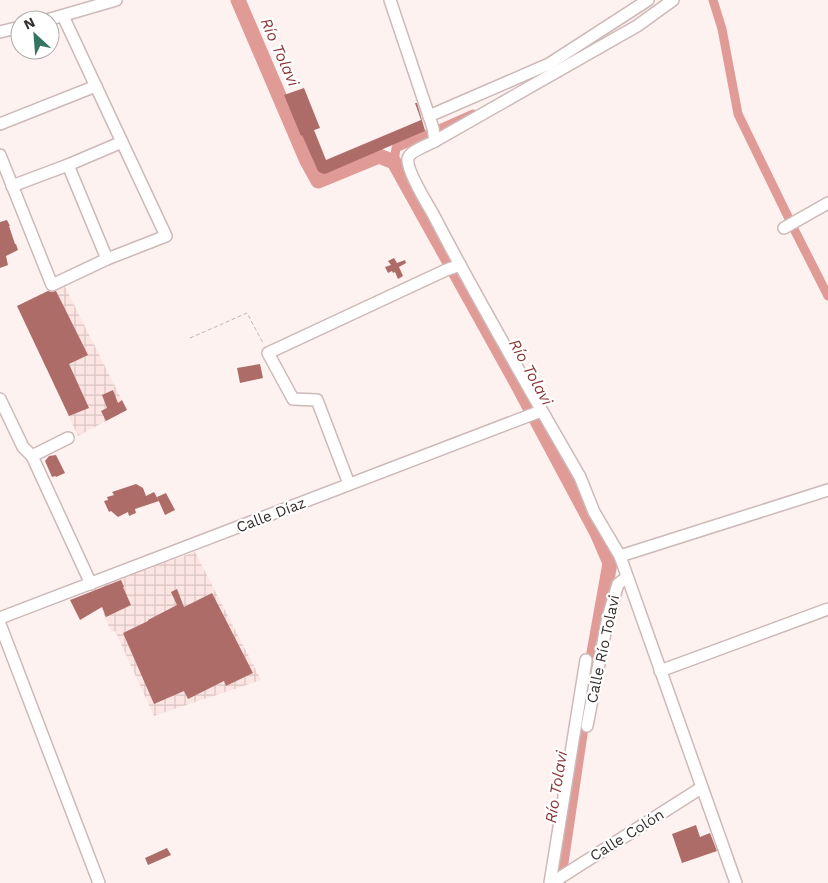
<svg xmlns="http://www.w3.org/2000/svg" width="828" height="883" font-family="'Work Sans',sans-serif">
<defs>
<pattern id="industrial-grid" width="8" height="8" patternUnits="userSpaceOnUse" patternTransform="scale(1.25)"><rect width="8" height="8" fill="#fde5e3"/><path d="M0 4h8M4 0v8" fill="none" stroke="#d9c5c3"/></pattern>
</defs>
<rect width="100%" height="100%" fill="#fef2f1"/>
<g fill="url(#industrial-grid)">
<path d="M63,283L127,410L78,436L17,306Z"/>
<path d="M195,552L261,680L154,716L115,631L111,632L93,587Z"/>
</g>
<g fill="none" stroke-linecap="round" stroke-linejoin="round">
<g stroke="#e19b97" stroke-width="9">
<path d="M713,0L722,29L738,114L793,227L828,296"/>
<path d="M394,162L396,148L473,114"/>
</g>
<path stroke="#e19b97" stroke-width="15" d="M238,0L307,161L318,181L379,156L394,162L513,376L597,533L610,563L583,714L558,883"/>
</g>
<g fill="#ad6c68">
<path d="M304,88L320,128L314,130L326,160L421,120L415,103H417L426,134L425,131L325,174L321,173L318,171L302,135L301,136L284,95Z"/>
<path d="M7,220L10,226H9L15,244H16L18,250L6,256L8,265L0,268V222Z"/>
<path d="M394,258L397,263L405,260L406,263L399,267L403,276L398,279L395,272L393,273L392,271L388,273L385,267L391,265L388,261Z"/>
<path d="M48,291L52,292L56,291L88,355L69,364L89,408L69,416L17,306Z"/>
<path d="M260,364L263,378L240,383L237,368Z"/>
<path d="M113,390L118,403L122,400L127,410L106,421L101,411L107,408L102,395Z"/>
<path d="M56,455L65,473L56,477L55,476L52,477L45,461L49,456Z"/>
<path d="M136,484L143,488L146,496L154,492L159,501L135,509L136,513L129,516L128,512L118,517L111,511L109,512L104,501L108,500L107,497L114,495L112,492Z"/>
<path d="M166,493L175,510L165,515L157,497Z"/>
<path d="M121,580L124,587H123L131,605L106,617L102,607L80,620L70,600Z"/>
<path d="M177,589L184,607L212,593L253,673L226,686L224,681L188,699L184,691L154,704L123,633L148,621V620L177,605L171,592Z"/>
<path d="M696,825L700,837L710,833L717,851L682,863L672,834Z"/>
<path d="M167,848L171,855L148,865L145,858Z"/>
</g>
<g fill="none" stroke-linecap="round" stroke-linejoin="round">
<g stroke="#cdb9b8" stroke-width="14">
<g id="minor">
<path d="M390,0L433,128L435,141C428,145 409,151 408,159C406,169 427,204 433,214C479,303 530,390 580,477L594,512L620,556L736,883"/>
<path d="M47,20L116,0"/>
<path d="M0,32L20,27"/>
<path d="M429,116L549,64L648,0"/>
<path d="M0,124L96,86"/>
<path d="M435,141L637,26L673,0"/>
<path d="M0,155L52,285L107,259L166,236L63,16"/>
<path d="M68,165L107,259"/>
<path d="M12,186L68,165L122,142"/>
<path d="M784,228L828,203"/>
<path d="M0,399L23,447L32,456L91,584"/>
<path d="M32,456L68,438"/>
<path d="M349,484L317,400L293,399L268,353L446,270L460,265"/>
<path d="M620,556L828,490"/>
<path d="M0,618L541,411"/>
<path d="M0,624L99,883"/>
<path d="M660,671L828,609"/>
<path d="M587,726L608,617L618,584L627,577"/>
<path d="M550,883L586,660"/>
<path d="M554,883L561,877L701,788"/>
</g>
</g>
<path stroke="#c0b5b4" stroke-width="1" stroke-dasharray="4 2.5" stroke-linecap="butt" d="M190,338L247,313L263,343"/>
<use href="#minor" stroke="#fff" stroke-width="11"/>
</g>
<g text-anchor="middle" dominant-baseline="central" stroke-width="4.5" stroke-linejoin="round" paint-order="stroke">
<g font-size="15" fill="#352e2d" stroke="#fff">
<text transform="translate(271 515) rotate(-21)">Calle Díaz</text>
<text transform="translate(603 649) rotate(-78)">Calle Río Tolavi</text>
<text transform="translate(627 835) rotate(-32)">Calle Colón</text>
</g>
<g font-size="16" font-style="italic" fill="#893635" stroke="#fff">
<text transform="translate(280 52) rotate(66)">Río Tolavi</text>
<text transform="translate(531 372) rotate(61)">Río Tolavi</text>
<text transform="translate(556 787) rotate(-81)">Río Tolavi</text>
</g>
</g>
<g transform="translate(35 35) rotate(334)"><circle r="24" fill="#ffffff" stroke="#aeabab"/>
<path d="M0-4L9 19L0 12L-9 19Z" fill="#337462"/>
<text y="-8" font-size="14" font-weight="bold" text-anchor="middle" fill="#352e2d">N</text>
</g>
</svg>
